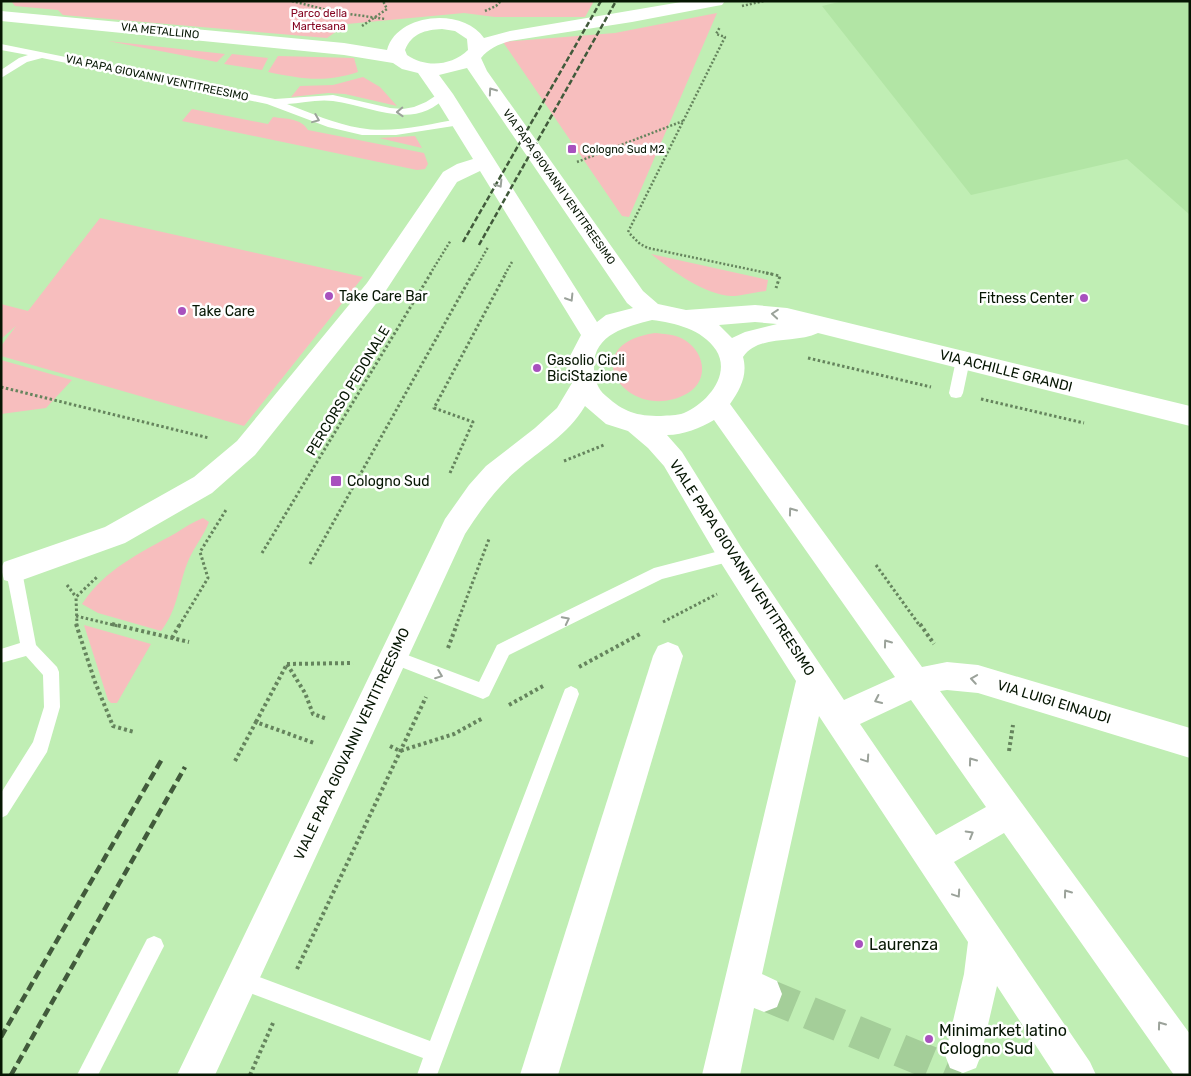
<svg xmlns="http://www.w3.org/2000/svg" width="1191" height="1076" font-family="Rubik,sans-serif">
<rect width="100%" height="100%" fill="#c0eeb4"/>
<path fill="#b2e5a5" d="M843,1H1190V215L1127,159L971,195L822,6Z"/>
<g fill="#f7bebe">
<path d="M11,1H594L585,17H495L464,13L347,24L327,38L63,15L58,10L15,6Z"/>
<path d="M717,13L629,217L622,216L503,42L615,33Z"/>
<path d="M108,41L225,54L217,62Z"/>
<path d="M232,54L268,58L262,70L224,64Z"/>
<path d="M278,56L354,58L358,72C324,83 302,79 268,72Z"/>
<path d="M363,77L380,87L397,106L345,94L328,93L291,97L300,86L333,85Z"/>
<path d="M192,109L268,124L273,117C286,119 301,118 308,130L424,153L428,164L425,169L417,170L182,121Z"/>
<path d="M415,136L422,148L379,138Z"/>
<path d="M100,218L363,277L244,426L1,356V346L16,326L1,339V304L28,311Z"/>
<path d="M651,254L768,280L766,291C755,292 742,296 731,296C705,295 671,270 651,254Z"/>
<path d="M655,333C664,334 673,334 681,338C704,349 711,379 688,393C629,427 571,345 655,333Z"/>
<path d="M1,360L72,380L46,408L1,414Z"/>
<path d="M203,518L209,522C204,535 195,546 189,559C178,584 179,608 161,631L98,613L82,604C105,569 140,553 176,533C185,527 193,522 203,518Z"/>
<path d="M84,625L151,644L117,703H111L108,700Z"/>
</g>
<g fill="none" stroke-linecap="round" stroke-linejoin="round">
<path stroke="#a4ce99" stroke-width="33" stroke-dasharray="33 16" stroke-linecap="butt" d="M764,994L960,1075"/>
<g stroke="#65845d" stroke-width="2.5" stroke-dasharray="2 2" stroke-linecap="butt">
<path d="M292,1L335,12L385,19"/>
<path d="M742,6L764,1"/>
<path d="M485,11L496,6L501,1"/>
<path d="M362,26L387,9L383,1"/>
<path d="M577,162L683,121"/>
<path d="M628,232L725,37L716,34L720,27"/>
<path d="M630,234L640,244L648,248L772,274"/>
<path d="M430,274L451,240"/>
<path d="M473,274L488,247"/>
<path d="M505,274L512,262"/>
</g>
<g stroke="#65845d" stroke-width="3" stroke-dasharray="2.5 2.5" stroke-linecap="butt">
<path d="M766,273L780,276L776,288"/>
<path d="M808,358L931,387"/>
<path d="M1,387L209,438"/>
<path d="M981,399L1084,423"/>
<path d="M564,461L604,445"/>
<path d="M450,473L473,422L434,408L506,273"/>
<path d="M262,553L431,273"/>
<path d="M310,564L473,273"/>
<path d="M876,565L920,626"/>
<path d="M67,585L76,597"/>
<path d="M76,616L118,626"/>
<path d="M663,622L717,594"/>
<path d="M77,626L76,597L98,576"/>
<path d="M179,626L208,578L200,552L226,510"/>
<path d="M456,626L489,539"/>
</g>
<g stroke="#65845d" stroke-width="4" stroke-dasharray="3 3" stroke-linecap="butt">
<path d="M76,624L95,682L113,726L134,732"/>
<path d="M112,624L189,642"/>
<path d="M920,624L934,644"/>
<path d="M172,638L180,624"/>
<path d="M448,648L457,624"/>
<path d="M287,664L353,663"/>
<path d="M579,667L640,634"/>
<path d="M509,705L543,686"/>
<path d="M256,722L287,664L305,693L313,714L327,719"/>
<path d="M390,746L400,751L454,734L483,718"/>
<path d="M1009,751L1013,725"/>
<path d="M235,761L256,722L314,743"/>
<path d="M297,969L426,697"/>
<path d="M250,1075L273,1023"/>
</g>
<g fill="#fff" fill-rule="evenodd">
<path d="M1,44L275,99L333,95L390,108L403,109L414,107L426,102L443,91L448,94C416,133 373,106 333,101C318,99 302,103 287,104C311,113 335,124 360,128C392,134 428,124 460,119L465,122L460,125L396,135H362L328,127L267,104L42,58L27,62L1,78V70L19,58L28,55L1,50Z"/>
<path d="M963,355L968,357L970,360L963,393L961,397L956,398L951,397L949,393L956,360L958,357Z"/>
<path d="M731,548L736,550L739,555L736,560L662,579L509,655L489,696L483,699L388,662L386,657L388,652L394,650L479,682L497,645L654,568Z"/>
<path d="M14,564L19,566L22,571L36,645L57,667L59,672L60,707L47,752L7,815L1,818V793L33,742L44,707L43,675L26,656L1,663V649L20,643L6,571L9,566Z"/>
<path d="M571,686L577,689L579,694L437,1075H417L423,1058L234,987L231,980L234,973L241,970L430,1041L563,694L565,689Z"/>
<path d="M154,936L161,939L164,946L98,1075H77L147,939Z"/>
</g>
<g fill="#fff" fill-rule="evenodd">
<path d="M687,1H725L722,5L716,6L632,22L510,41C499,44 488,49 481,58L487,71L643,291L658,304L686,310L755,305L787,308L1190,406V426L818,333C795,344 759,334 743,357C748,375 740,390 730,404L922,667L947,662L978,665L1190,728V758L978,693L947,690L940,691L1190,1034V1075H1174L1004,833L954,862L1090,1062L1096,1075H1055L997,986L981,1055L976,1068L963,1073L950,1068L945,1055L964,974L968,942L819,716L762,974L777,981L782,994L777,1007L764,1012L754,1008L740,1075H702L796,681L721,563L664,466L648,448L628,431L606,424L585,406C568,435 540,450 516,471C495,489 480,511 465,534L215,1075H177L445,519L469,485L486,466L535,428L557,408L572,383L569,358L581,335L480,171L457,182L383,295L255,455L212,493L125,543L14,583L4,580L1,568L4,562L105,527L194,477L237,441L367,283L443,172L457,164L473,159L434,96L418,73L402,69L393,63L344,55L1,21V11L344,43L387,50C397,13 463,7 484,38L510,31ZM442,29L455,31L467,39L468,50C451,66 426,68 407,55L405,50C412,33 425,30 442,29ZM467,68L627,303L633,308L606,315L597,322L453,94L439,75ZM652,320C675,323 702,329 716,350C732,375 706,404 684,413C676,416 669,415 661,416C636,416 624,412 606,396C597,389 595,379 594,369C592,334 626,327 652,320ZM755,322L777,324L745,332L732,338L719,325ZM714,420L895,677L844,700L741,547L682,452L667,435C684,435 700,428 714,420ZM911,700L986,807L936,835L860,724Z"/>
<path d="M668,642L678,646L683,656L558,1075H520L653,656L658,646Z"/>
</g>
<g stroke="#415a3b" stroke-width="2.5" stroke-dasharray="5.5 2.5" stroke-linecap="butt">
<path d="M463,242L601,1"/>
<path d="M479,245L616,1"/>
</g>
<g stroke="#415a3b" stroke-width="4.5" stroke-dasharray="9 4.5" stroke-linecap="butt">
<path d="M1,1037L162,759"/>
<path d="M11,1075L185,767"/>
</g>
</g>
<defs><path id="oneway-chevron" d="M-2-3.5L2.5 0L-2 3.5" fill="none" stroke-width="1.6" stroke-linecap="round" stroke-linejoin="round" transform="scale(1.25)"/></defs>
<g stroke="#9ba29a">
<use href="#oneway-chevron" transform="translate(492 91) rotate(-125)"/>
<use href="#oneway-chevron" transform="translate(400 112) rotate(178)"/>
<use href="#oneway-chevron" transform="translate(316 119) rotate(22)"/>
<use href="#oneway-chevron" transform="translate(499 184) rotate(58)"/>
<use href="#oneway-chevron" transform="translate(570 298) rotate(58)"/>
<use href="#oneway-chevron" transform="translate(775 314) rotate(-175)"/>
<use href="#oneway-chevron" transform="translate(792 511) rotate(-126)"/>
<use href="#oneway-chevron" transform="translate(566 620) rotate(-27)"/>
<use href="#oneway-chevron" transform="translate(887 643) rotate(-126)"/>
<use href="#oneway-chevron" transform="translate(439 675) rotate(21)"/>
<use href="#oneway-chevron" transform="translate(974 679) rotate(-171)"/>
<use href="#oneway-chevron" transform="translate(878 700) rotate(155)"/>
<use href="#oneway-chevron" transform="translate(866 759) rotate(56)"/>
<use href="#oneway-chevron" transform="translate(972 761) rotate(-126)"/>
<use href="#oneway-chevron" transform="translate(970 834) rotate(-30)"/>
<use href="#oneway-chevron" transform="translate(1067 893) rotate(-126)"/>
<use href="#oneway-chevron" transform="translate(957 894) rotate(56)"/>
<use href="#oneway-chevron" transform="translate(1161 1025) rotate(-126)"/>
</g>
<g fill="#a851be" stroke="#fff" stroke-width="2">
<rect x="567" y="144" width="10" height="10" rx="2.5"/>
<circle cx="329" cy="296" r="5"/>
<circle cx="1084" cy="298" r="5"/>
<circle cx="182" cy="311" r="5"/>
<circle cx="537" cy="368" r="5"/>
<rect x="330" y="475" width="12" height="12" rx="2.5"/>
<circle cx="859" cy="944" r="5"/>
<circle cx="929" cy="1039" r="5"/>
</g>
<g text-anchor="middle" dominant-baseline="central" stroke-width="5" stroke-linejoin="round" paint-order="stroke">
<g font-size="11" fill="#850622" stroke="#fff">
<text x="319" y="13">Parco della<tspan x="319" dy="13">Martesana</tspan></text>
</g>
<g font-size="11" fill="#061603" stroke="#fff">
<text transform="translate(160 31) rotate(6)">VIA METALLINO</text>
<text transform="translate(157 78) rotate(12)">VIA PAPA GIOVANNI VENTITREESIMO</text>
<text transform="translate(559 187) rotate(55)">VIA PAPA GIOVANNI VENTITREESIMO</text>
</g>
<g font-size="11" fill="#061603" stroke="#fff" text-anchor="start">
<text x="582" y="149">Cologno Sud M2</text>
</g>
<g font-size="14" fill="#061603" stroke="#fff" text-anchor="start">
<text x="339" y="296">Take Care Bar</text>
<text x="1074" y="298" text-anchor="end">Fitness Center</text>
<text x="192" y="311">Take Care</text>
<text x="547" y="360">Gasolio Cicli<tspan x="547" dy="16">BiciStazione</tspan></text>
<text x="347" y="481">Cologno Sud</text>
</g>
<g font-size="14" fill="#061603" stroke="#fff">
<text transform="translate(1006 371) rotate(14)">VIA ACHILLE GRANDI</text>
<text transform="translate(348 391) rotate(-59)">PERCORSO PEDONALE</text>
<text transform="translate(742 568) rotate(57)">VIALE PAPA GIOVANNI VENTITREESIMO</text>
<text transform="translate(1054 702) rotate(17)">VIA LUIGI EINAUDI</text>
<text transform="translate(352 744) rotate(-65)">VIALE PAPA GIOVANNI VENTITREESIMO</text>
</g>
<g font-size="16" fill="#061603" stroke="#fff" text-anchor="start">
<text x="869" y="944">Laurenza</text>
<text x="939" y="1030">Minimarket latino<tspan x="939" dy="18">Cologno Sud</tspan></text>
</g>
</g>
<rect width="1191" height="1076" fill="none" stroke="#061603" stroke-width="5"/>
</svg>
